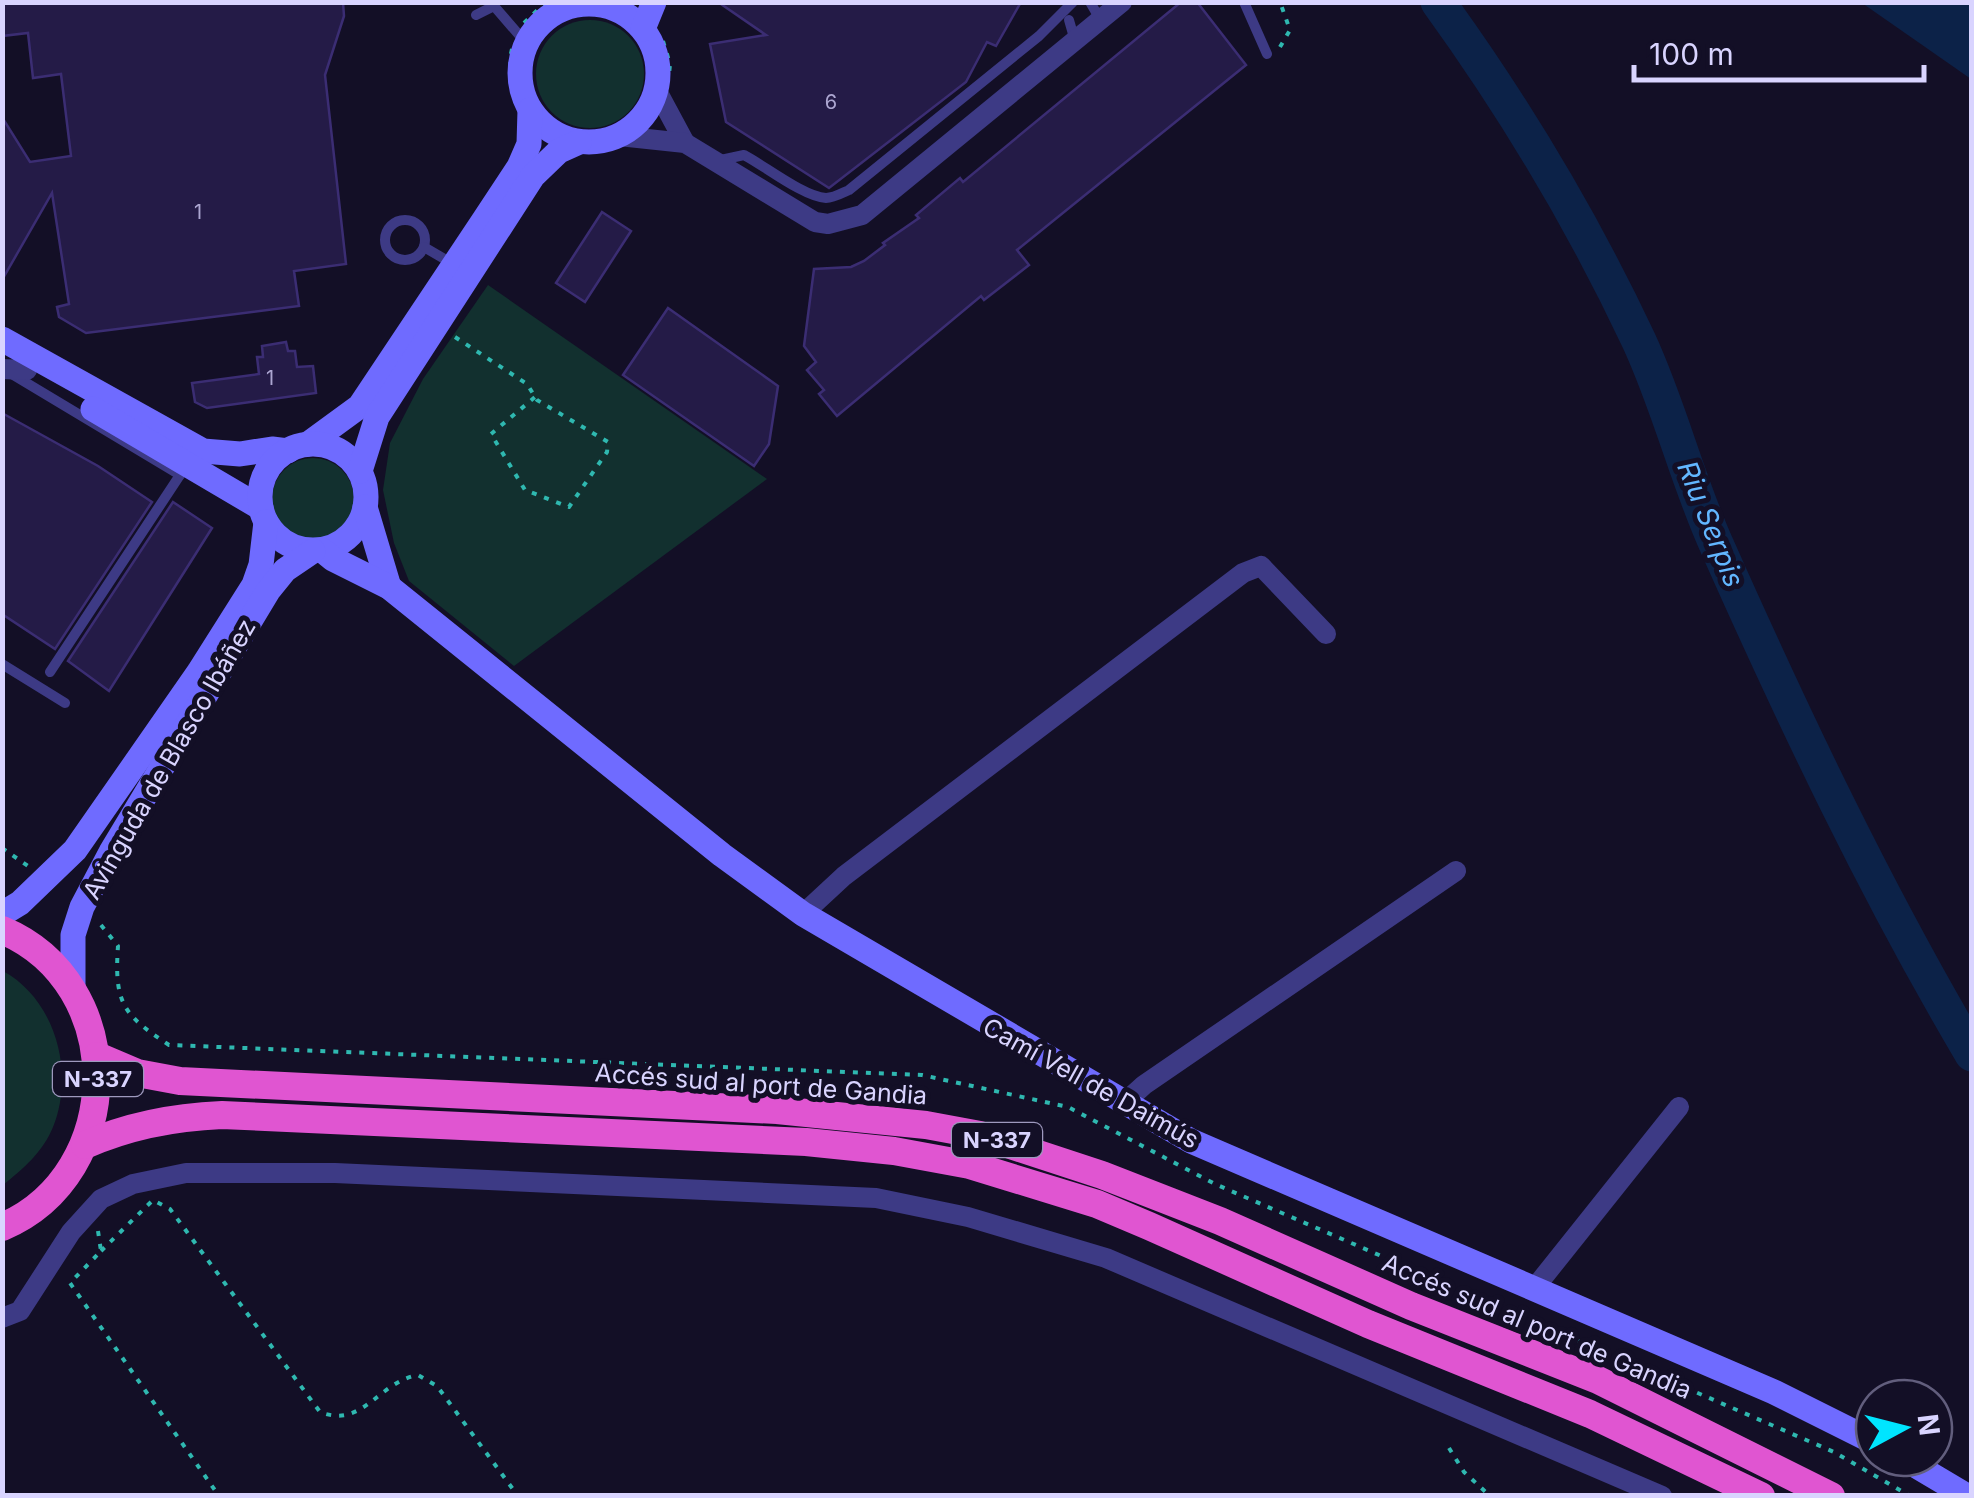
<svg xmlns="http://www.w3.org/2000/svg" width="1974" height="1498" font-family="Inter,sans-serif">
<rect width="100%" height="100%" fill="#130f26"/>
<g fill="#12302f">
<circle cx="590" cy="74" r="54"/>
<path d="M488,285L767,479L514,666L409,581L394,543L383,490L390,443L423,379Z"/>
<circle cx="313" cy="499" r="41"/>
<path d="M3,971C56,1000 75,1073 53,1127C43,1152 23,1169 3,1185Z"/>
</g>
<path fill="#0c2248" d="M1862,3H1971V79Z"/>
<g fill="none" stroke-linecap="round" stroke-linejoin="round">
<path stroke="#0c2248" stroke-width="35" d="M1438,2C1514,107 1584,224 1639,341C1670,408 1687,480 1717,546C1794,719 1875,890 1972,1054"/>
</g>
<g fill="#241b47" stroke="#3b2d73" stroke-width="2.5">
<path d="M2,2H343L344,16L325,75L346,264L294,271L299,306L86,333L59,317L57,307L69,304L52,193L2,280V117L30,162L71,156L61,74L33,78L28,33L2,36Z"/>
<path d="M718,2H1021L996,46L987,42L966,82L829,188L726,122L710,44L766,35Z"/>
<path d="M1181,2H1197L1246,65L1017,250L1029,265L984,300L981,296L837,416L819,394L824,390L807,370L816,362L804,346L814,269L851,267L864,261L885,245L883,243L919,218L916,215L960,178L963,182Z"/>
<path d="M602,212L631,231L585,302L556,283Z"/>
<path d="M668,308L778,386L769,444L754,466L623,375Z"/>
<path d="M286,342L288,351H295L297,367L313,366L316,393L207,408L195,402L192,383L259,374L257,357H263L262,346Z"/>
<path d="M2,413L98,466L152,502L55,649L2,614Z"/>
<path d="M173,502L212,528L109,691L68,661Z"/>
</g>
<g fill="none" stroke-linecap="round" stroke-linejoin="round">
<g stroke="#2fb8b0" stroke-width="4" stroke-dasharray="5 8" stroke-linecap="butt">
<path d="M524,23L546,2"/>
<path d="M663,41L670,64L669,75"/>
<path d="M1280,47L1290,30L1280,2"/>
<path d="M512,49L510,58L514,94"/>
<path d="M455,337L527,384L537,400L608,442L607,452L569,507L525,490L491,434L535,397"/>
<path d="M2,848L28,866"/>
<path d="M101,925L118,946C114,1003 123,1015 169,1045L922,1075L1068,1107L1215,1184L1834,1452L1910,1496"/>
<path d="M98,1231L101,1251L70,1283L219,1496"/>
<path d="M101,1251L153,1200L170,1209L320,1412C363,1429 378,1382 418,1375L437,1386L518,1496"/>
<path d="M1449,1448L1464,1472L1490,1496"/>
</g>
<g stroke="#3d3a85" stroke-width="10">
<path d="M1090,2L1100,19"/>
<path d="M1244,2L1267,54"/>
<path d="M476,15L494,6L526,43"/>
<path d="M1069,20L1075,41"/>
<path d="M716,161L744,155C765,166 804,197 826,198C834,198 842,193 849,190L1039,36L1073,2"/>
<circle cx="405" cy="240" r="20"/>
<path d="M424,247L453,264"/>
<path d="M10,373L180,475"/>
<path d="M2,664L65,703"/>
<path d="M50,672L180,475"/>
</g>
<g stroke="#3d3a85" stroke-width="20">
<path d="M656,89L685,143"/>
<path d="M619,136L685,143L815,222L828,224L862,215L1122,2"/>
<path d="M2,369L27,370"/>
<path d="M803,914L844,876L1243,573L1261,566L1326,634"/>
<path d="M1123,1104L1144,1085L1456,871"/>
<path d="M1533,1290L1679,1107"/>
<path d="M2,1318L20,1311L71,1232L101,1199L133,1184L186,1173H335L876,1198L968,1217L1106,1258L1662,1496"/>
</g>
<g stroke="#6f6bff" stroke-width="25">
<circle cx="589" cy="73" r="69"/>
<path d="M643,29L654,2"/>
<path d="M2,339L203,451L240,454L272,449L288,451"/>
<path d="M93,409L261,508"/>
<path d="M308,444L360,406L484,220L519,167L529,144L530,110"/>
<circle cx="313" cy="497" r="53"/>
<path d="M360,471L377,417L533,176L559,151L579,142"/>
<path d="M365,507L389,587"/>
<path d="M322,550L333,559L389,587L722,855L803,914L1191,1141L1774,1392L1874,1442"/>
<path d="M2,914L20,903L75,850L199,672L254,585L261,565L266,522"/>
<path d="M73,990V935L82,907L111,852L268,591L285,570L313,551"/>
<path d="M1903,1458L1967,1496"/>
</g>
<g stroke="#e055d1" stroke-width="28">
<path d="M2,930C129,983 127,1174 2,1227"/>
<path d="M97,1056L137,1073L180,1081L777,1110L926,1125L980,1135L1102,1175L1220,1221L1411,1306L1598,1380L1831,1496"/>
<path d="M85,1145C130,1125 174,1117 222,1115L806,1142L894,1151L970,1165L1097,1204L1149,1226L1368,1324L1590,1414L1761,1496"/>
</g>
</g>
<g text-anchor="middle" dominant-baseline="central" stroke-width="10" stroke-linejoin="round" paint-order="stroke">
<g font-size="20" fill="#aca6d1">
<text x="831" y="102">6</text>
<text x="198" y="212">1</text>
<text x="270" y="378">1</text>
</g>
<g fill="#130f26" stroke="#9e99be" stroke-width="2.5">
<rect x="53" y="1062" width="90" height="34" rx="8"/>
<rect x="952" y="1123" width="90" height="34" rx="8"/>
</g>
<g font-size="22" font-weight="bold" fill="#d9d4ff">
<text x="98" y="1079">N-337</text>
<text x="997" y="1140">N-337</text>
</g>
<g font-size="25" fill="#d9d4ff" stroke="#130f26">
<text transform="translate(169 759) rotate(-60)">Avinguda de Blasco Ibáñez</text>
<text transform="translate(1091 1083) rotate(29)">Camí Vell de Daimús</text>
<text transform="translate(761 1084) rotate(4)">Accés sud al port de Gandia</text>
<text transform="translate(1537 1326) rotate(23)">Accés sud al port de Gandia</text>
</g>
<g font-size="28" font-style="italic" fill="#62b6ff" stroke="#130f26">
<text transform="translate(1711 524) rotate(68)">Riu Serpis</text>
</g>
</g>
<rect width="1974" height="1498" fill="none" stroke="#d9d4ff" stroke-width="10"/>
<g transform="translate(1904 1428) rotate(83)"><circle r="48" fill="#130f26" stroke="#625e7d" stroke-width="2.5"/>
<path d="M0-8L18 38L0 25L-18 38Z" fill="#00e5ff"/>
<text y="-15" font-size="28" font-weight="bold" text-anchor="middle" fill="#d9d4ff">N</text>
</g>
<path d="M1634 65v15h290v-15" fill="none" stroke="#d9d4ff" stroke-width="5"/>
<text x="1649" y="65" font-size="30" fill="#d9d4ff" stroke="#130f26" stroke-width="8" paint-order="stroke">100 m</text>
</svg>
